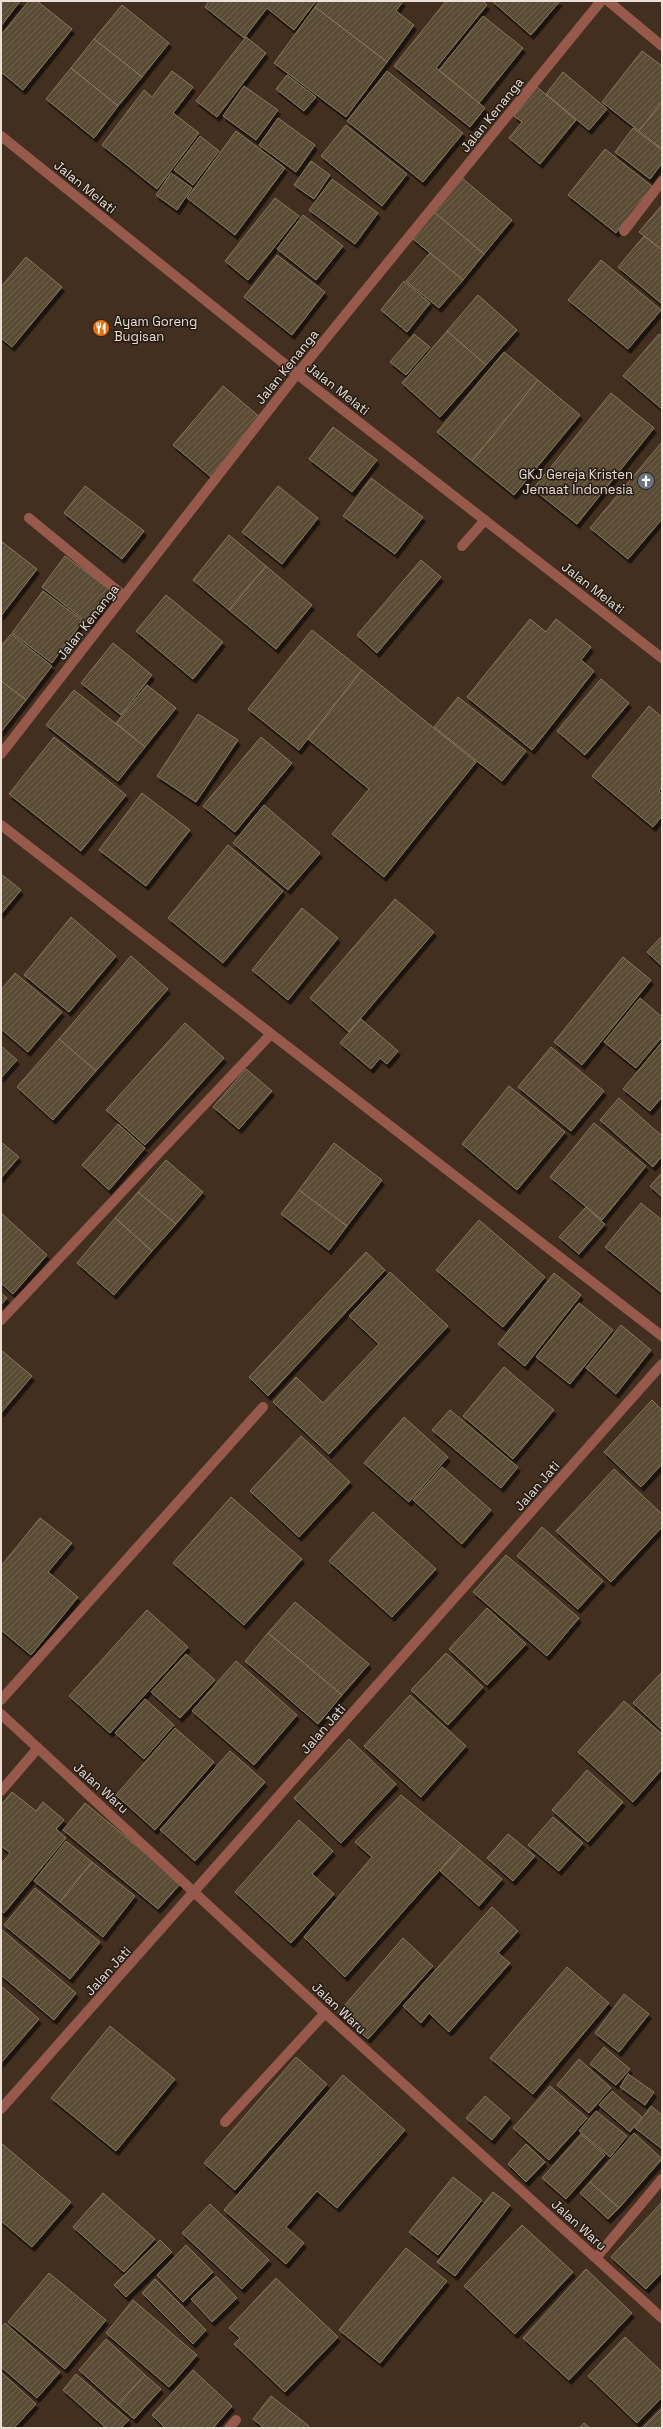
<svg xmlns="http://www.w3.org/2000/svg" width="663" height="2429" font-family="'Space Grotesk',sans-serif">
<defs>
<pattern id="building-hatch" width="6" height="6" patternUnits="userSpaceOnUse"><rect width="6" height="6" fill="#5a4b35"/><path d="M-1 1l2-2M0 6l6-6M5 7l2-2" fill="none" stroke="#726451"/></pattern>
<filter id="shadow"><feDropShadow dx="2.5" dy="4.5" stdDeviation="0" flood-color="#0009"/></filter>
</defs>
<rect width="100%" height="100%" fill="#432f1f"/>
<g fill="url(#building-hatch)" stroke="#87775f" filter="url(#shadow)">
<path d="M1,1H20L1,26Z"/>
<path d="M29,1H37L72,29L23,90L1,72V35Z"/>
<path d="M209,1H316L294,30L267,8L244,38L205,7Z"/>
<path d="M320,1H403L396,11L414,25L387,62L315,7Z"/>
<path d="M446,1H483L487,5L436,68L485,108L470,127L394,66Z"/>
<path d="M492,1H560L531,35Z"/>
<path d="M122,5L169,43L142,77L94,39Z"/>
<path d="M315,7L387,62L346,117L274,63Z"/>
<path d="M483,16L523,48L479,103L439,70Z"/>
<path d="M246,37L266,53L217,117L196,101Z"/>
<path d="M94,39L142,77L118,106L71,68Z"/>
<path d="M642,51L662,66V102L639,131L602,102Z"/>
<path d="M71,68L118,106L94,138L46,99Z"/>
<path d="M172,71L193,87L173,113L199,133L157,189L102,145L144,90L152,97Z"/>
<path d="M387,71L463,133L423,182L347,121Z"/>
<path d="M563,72L607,109L589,130L546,94Z"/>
<path d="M287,75L316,97L304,111L276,89Z"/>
<path d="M244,86L278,110L256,140L223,116Z"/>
<path d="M537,87L576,120L540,164L509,138L522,122L514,116Z"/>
<path d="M662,102V149L639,131Z"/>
<path d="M278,118L315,145L296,172L259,145Z"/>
<path d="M346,125L407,174L382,206L321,156Z"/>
<path d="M633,128L662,150V163L650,179L615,152Z"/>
<path d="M236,131L285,168L235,235L187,198Z"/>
<path d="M200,136L219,151L193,185L174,170Z"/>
<path d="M605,149L653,187L616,233L568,195Z"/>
<path d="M311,161L330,175L314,199L294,185Z"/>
<path d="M171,173L192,188L177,210L156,195Z"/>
<path d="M462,178L512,220L484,254L434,212Z"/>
<path d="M332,179L378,213L355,244L309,210Z"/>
<path d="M275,198L299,216L248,280L225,261Z"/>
<path d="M662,205V250L639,232Z"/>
<path d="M434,212L484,254L463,280L412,238Z"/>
<path d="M303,215L343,246L316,280L277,249Z"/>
<path d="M644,236L662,250V304L618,267Z"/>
<path d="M430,253L463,280L439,308L406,281Z"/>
<path d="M277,255L325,292L292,335L244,297Z"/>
<path d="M26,257L62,287L12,347L1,338V287Z"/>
<path d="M601,260L661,310L628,349L568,300Z"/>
<path d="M404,281L430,303L407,332L381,310Z"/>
<path d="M478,295L517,330L486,365L447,331Z"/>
<path d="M447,331L486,365L440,417L402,383Z"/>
<path d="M414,334L430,347L406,375L390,362Z"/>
<path d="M659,334L662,336V409L623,376Z"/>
<path d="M504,352L538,380L472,461L437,432Z"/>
<path d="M538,380L580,415L514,495L472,461Z"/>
<path d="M223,386L261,418L211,477L173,445Z"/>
<path d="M611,393L654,428L577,524L533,489Z"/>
<path d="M333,427L377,460L352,492L309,459Z"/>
<path d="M662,442V519L628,559L590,528Z"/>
<path d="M371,478L423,517L395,554L343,516Z"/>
<path d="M85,486L144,531L122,559L64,513Z"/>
<path d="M278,486L318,518L282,564L242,532Z"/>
<path d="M229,535L266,566L229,610L193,580Z"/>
<path d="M1,541L37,569L1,616Z"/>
<path d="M65,556L113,592L89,624L42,587Z"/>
<path d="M421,560L441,577L377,653L357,635Z"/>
<path d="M266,566L312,605L276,649L229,610Z"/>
<path d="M43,591L83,621L52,663L12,633Z"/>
<path d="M166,595L223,642L193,679L136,631Z"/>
<path d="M530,619L546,632L556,619L591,647L581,660L594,671L532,750L467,697Z"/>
<path d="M312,630L362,670L299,750L248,709Z"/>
<path d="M11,634L52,666L26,700L1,681V646Z"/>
<path d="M113,643L152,675L121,715L81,683Z"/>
<path d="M362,670L476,762L384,877L332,834L369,789L308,739Z"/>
<path d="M601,679L629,703L585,755L557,731Z"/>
<path d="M1,681L26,700L1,732Z"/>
<path d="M147,685L176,708L145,747L116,723Z"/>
<path d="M74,690L145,747L118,781L46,725Z"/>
<path d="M458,697L526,751L502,781L434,727Z"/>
<path d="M649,706L662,717V787L659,791L662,794V816L653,827L592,776Z"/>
<path d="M198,714L238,740L196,802L157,776Z"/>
<path d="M54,737L126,795L81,851L9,794Z"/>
<path d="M261,737L292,763L235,832L203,806Z"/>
<path d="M142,793L190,830L146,886L99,850Z"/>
<path d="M264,805L320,853L288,890L233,843Z"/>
<path d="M228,845L283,891L223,963L168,918Z"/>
<path d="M1,874L21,890L1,914Z"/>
<path d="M395,899L434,932L349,1032L310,998Z"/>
<path d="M302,908L338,938L288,1000L252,970Z"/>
<path d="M71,917L116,956L69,1012L24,975Z"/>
<path d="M662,936V966L647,952Z"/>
<path d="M131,956L168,989L96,1071L59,1039Z"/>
<path d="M623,957L651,980L582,1065L554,1042Z"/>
<path d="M15,973L62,1012L28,1052L1,1029V990Z"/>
<path d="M640,998L662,1017V1037L636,1068L604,1042Z"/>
<path d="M361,1019L398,1051L387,1064L380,1058L371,1069L340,1043Z"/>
<path d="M185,1023L224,1058L145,1145L106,1110Z"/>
<path d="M59,1039L96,1071L53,1120L17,1087Z"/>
<path d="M662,1042V1097L650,1111L623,1089Z"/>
<path d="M1,1046L17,1060L1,1078Z"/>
<path d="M551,1047L604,1091L571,1131L518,1087Z"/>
<path d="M246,1069L272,1091L239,1129L213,1107Z"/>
<path d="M509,1086L565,1132L517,1190L462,1144Z"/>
<path d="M619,1098L662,1136V1156L653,1167L600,1120Z"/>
<path d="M594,1123L646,1166L602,1220L550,1177Z"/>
<path d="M118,1124L145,1148L109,1190L82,1165Z"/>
<path d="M1,1142L19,1157L1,1178Z"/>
<path d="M334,1143L382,1180L347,1226L299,1190Z"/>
<path d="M166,1160L203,1192L176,1224L138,1192Z"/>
<path d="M662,1173V1197L650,1186Z"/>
<path d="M299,1190L347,1226L329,1250L281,1214Z"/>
<path d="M138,1192L176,1224L152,1251L115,1218Z"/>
<path d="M641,1203L662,1220V1293L605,1247Z"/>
<path d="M586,1207L605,1224L579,1254L559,1237Z"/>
<path d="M1,1213L47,1255L13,1294L1,1283Z"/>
<path d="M115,1218L152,1251L114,1295L77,1263Z"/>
<path d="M479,1220L545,1277L503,1327L436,1270Z"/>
<path d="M366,1252L385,1270L268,1396L249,1377Z"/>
<path d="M390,1272L448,1326L329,1454L273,1402L296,1377L323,1403L379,1344L349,1316Z"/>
<path d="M554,1273L581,1295L525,1366L498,1344Z"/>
<path d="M1,1293L7,1298L1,1305Z"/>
<path d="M579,1303L613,1330L570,1384L536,1357Z"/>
<path d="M621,1325L651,1350L616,1394L586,1368Z"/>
<path d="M1,1350L32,1376L1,1413Z"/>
<path d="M504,1367L554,1410L513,1459L463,1416Z"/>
<path d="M652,1400L662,1410V1464L641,1487L604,1452Z"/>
<path d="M450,1410L518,1467L501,1488L432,1430Z"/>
<path d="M404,1417L448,1457L409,1502L364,1463Z"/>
<path d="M301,1436L350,1482L299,1537L250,1491Z"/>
<path d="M442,1467L491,1510L462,1544L413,1500Z"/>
<path d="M614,1469L662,1514V1527L611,1582L556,1531Z"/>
<path d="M231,1497L302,1559L244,1625L173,1563Z"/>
<path d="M373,1512L436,1569L392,1617L329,1561Z"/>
<path d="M40,1518L72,1543L48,1572L78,1597L31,1655L1,1630V1566Z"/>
<path d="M542,1527L603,1581L578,1609L517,1556Z"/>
<path d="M506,1555L579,1618L547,1656L473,1592Z"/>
<path d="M295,1602L369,1664L342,1695L268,1633Z"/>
<path d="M487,1608L526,1644L487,1685L449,1649Z"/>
<path d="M147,1610L188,1647L110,1733L69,1696Z"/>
<path d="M268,1633L342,1695L318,1724L245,1661Z"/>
<path d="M446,1653L483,1687L448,1725L411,1690Z"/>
<path d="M186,1654L215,1680L180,1718L151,1692Z"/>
<path d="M236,1661L297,1715L254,1765L192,1711Z"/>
<path d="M662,1672V1730L633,1703Z"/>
<path d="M410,1695L466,1746L421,1797L364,1746Z"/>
<path d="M145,1699L174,1725L144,1759L115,1733Z"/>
<path d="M624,1701L662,1734V1769L633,1802L578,1752Z"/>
<path d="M175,1728L214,1762L155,1830L116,1795Z"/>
<path d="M349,1739L396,1784L341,1843L294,1798Z"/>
<path d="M230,1751L265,1782L195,1861L160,1830Z"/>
<path d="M587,1770L623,1802L588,1842L552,1810Z"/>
<path d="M12,1792L36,1811L43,1802L64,1820L56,1829L66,1838L4,1913L1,1911V1864L10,1853L1,1846V1805Z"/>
<path d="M401,1795L462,1845L345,1977L304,1937L372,1857L355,1842Z"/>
<path d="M85,1803L181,1883L158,1909L63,1830Z"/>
<path d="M553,1817L583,1843L559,1871L528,1845Z"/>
<path d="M299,1820L333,1851L312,1874L334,1894L291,1943L235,1892Z"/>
<path d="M508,1834L535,1856L513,1881L487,1858Z"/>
<path d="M66,1841L92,1862L60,1902L34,1881Z"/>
<path d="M462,1845L502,1879L479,1906L440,1871Z"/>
<path d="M92,1862L135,1896L103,1937L60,1902Z"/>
<path d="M35,1888L100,1942L70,1979L4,1925Z"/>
<path d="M492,1907L518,1931L498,1953L510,1963L449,2032L429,2013L421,2023L403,2006Z"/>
<path d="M1,1929L76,1993L54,2020L1,1975Z"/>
<path d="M403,1938L433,1966L368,2039L338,2013Z"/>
<path d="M567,1967L609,2003L533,2094L490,2058Z"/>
<path d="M1,1986L39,2019L1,2063Z"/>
<path d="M624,1994L649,2014L619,2052L595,2033Z"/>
<path d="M110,2026L175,2079L116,2151L51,2098Z"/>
<path d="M604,2047L630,2069L616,2085L590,2064Z"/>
<path d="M296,2057L327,2084L235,2190L204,2163Z"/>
<path d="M579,2059L611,2088L589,2113L557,2085Z"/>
<path d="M628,2074L654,2092L645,2105L620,2087Z"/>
<path d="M343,2075L405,2130L337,2208L317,2191L286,2227L304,2243L286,2264L224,2210Z"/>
<path d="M550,2086L587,2118L549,2160L513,2128Z"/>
<path d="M612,2091L642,2117L630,2132L599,2105Z"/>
<path d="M485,2096L510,2118L492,2140L466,2118Z"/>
<path d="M651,2106L662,2115V2149L635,2128Z"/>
<path d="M596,2111L627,2136L610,2157L579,2131Z"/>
<path d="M634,2133L662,2159L619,2208L590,2182Z"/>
<path d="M581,2134L605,2155L566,2199L542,2178Z"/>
<path d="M1,2143L71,2202L32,2247L1,2221Z"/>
<path d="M526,2144L545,2162L526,2182L508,2164Z"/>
<path d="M453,2177L482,2200L438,2255L409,2232Z"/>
<path d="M590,2182L619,2208L608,2219L580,2193Z"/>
<path d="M493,2192L510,2205L455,2276L437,2262Z"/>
<path d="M103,2193L155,2239L124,2272L73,2227Z"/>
<path d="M662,2202V2272L646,2289L611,2257Z"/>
<path d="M210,2204L269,2260L242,2289L182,2233Z"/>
<path d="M522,2225L573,2272L515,2334L464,2286Z"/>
<path d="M160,2240L172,2252L126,2297L114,2285Z"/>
<path d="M186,2245L213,2272L183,2302L157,2275Z"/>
<path d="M406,2248L447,2281L380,2363L339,2330Z"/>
<path d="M586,2269L632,2313L569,2380L523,2338Z"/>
<path d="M49,2273L106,2320L65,2369L8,2322Z"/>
<path d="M216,2276L237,2298L212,2322L191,2299Z"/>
<path d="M276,2278L338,2337L285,2392L234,2344L240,2338L229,2328Z"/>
<path d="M155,2279L206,2330L193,2344L142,2293Z"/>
<path d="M133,2300L197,2355L169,2387L106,2333Z"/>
<path d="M5,2323L60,2372L37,2398L1,2367V2328Z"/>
<path d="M625,2337L662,2372V2397L637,2423L588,2376Z"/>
<path d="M106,2339L145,2375L118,2405L79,2370Z"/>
<path d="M193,2370L232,2406L213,2428H165L152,2415Z"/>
<path d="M1,2372L36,2404L14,2428H4L1,2425Z"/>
<path d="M76,2374L129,2420L121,2428H106L63,2390Z"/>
<path d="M145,2375L161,2389L134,2419L118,2405Z"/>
<path d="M271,2396L309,2426L307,2428H264L253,2419Z"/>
<path d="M662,2408V2428H642Z"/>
<path d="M584,2423L590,2428H579Z"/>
</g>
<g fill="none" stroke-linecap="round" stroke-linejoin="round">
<path stroke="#96594c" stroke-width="10" d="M29,518L124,596"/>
<g stroke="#96594c" stroke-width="10">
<path d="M608,1L662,46"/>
<path d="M1,136L297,374L662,658"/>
<path d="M624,231L662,181"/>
<path d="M462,546L485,520"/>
<path d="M1,754L297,374L601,1"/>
<path d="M1,825L662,1336"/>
<path d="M1,1320L271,1034"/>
<path d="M1,1700L263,1407"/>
<path d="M1,1714L325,2013L662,2318"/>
<path d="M1,1791L38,1748"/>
<path d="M1,2109L662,1364"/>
<path d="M225,2122L325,2013"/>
<path d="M596,2258L662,2179"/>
<path d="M229,2428L236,2420"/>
</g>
</g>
<defs>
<g id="restaurant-disc" transform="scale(0.9)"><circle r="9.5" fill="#e8710a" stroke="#231a12"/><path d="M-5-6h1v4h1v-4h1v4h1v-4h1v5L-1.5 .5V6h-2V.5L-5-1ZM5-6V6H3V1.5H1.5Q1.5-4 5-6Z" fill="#fff"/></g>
<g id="church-disc" transform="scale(0.9)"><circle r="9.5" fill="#6b7280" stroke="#231a12"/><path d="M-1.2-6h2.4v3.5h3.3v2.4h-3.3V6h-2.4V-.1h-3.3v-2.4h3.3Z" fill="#fff"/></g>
</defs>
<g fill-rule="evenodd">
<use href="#restaurant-disc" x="101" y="328"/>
<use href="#church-disc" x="646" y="481"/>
</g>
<g text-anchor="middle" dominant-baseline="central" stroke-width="3" stroke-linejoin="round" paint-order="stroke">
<g font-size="13" fill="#ecdfd5" stroke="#231a12">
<text transform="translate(492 115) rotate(-51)">Jalan Kenanga</text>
<text transform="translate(85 187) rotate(39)">Jalan Melati</text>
<text transform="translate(287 367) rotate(-51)">Jalan Kenanga</text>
<text transform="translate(338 389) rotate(38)">Jalan Melati</text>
<text transform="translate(593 588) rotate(38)">Jalan Melati</text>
<text transform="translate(88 622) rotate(-52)">Jalan Kenanga</text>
<text transform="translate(537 1486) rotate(-49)">Jalan Jati</text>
<text transform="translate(323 1729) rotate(-49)">Jalan Jati</text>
<text transform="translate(101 1788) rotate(42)">Jalan Waru</text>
<text transform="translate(108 1971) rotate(-48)">Jalan Jati</text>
<text transform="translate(339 2008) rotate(43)">Jalan Waru</text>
<text transform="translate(579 2225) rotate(42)">Jalan Waru</text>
</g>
<g font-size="13" fill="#ecdfd5" stroke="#231a12" text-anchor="start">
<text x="114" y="321">Ayam Goreng<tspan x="114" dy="15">Bugisan</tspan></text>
<text x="633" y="474" text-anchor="end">GKJ Gereja Kristen<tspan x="633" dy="15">Jemaat Indonesia</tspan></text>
</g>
</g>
<rect width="663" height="2429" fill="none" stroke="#ecdfd5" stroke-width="4"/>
</svg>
